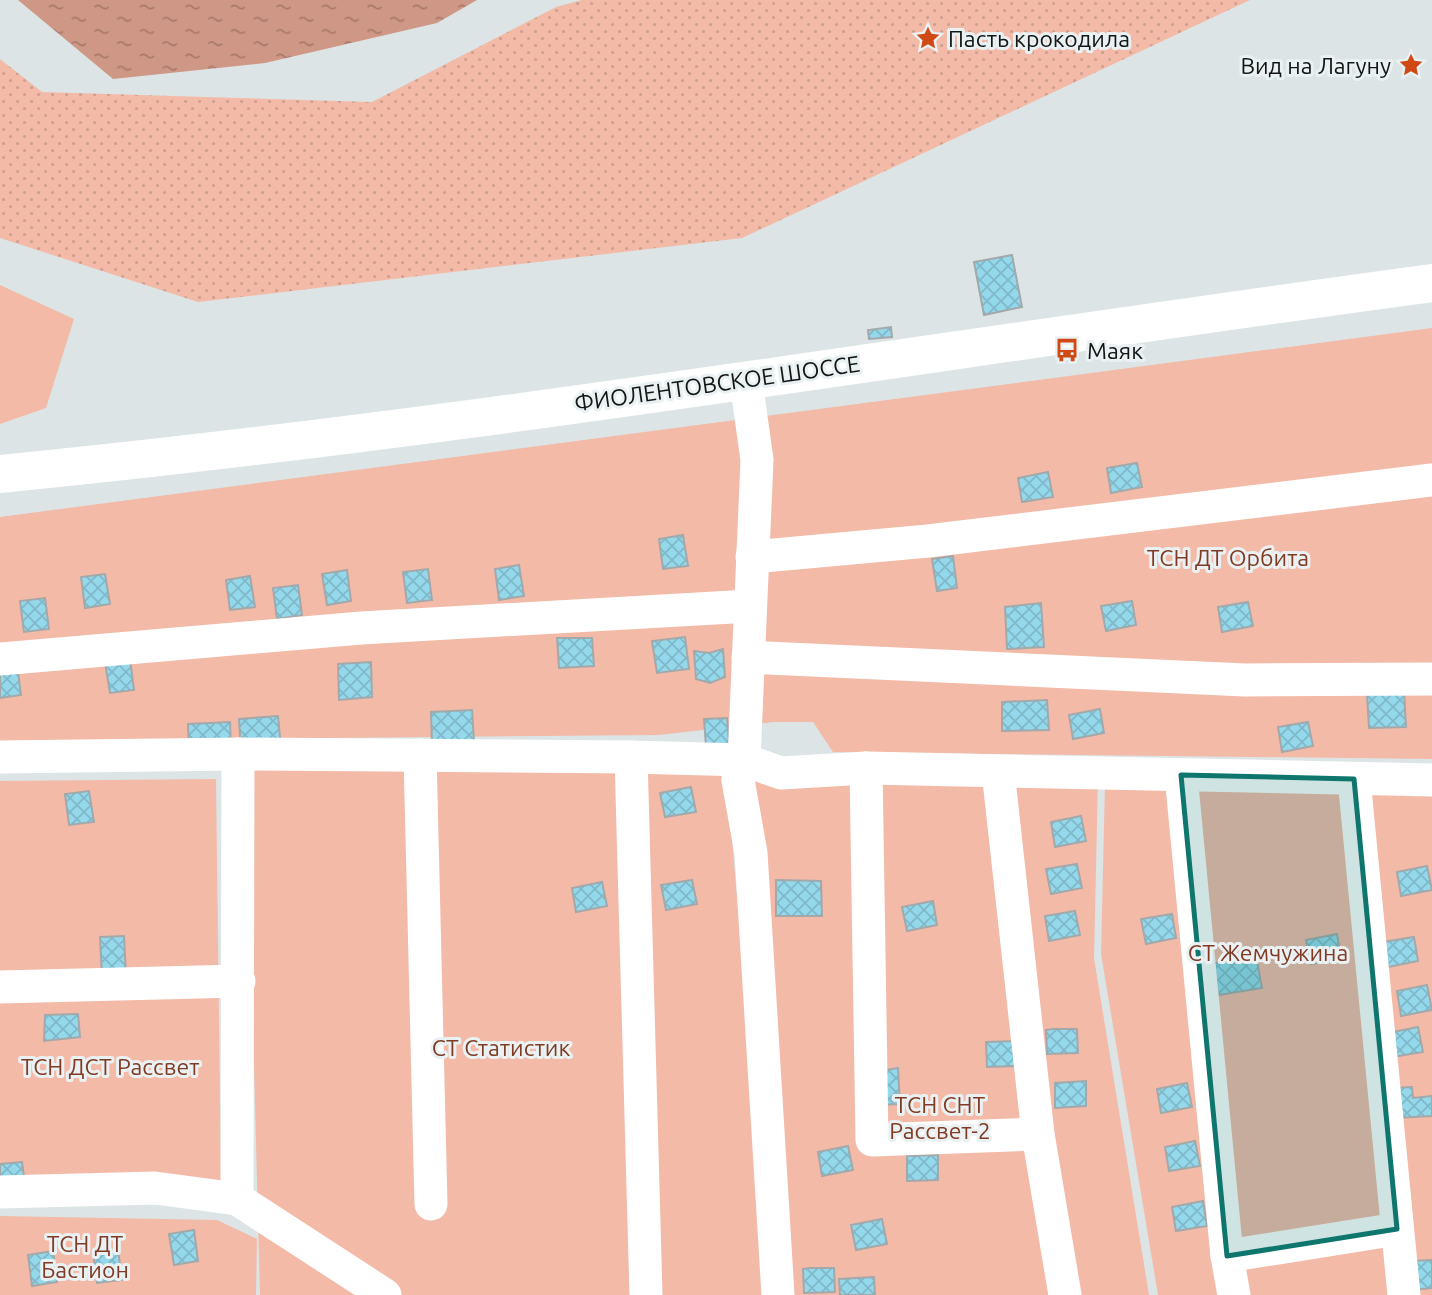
<svg xmlns="http://www.w3.org/2000/svg" width="1432" height="1295" font-family="Ubuntu,sans-serif">
<defs>
<pattern id="grass-dots" width="8" height="8" patternUnits="userSpaceOnUse" patternTransform="scale(1.75)"><rect width="8" height="8" fill="#f3baa8"/><path d="M2 2h.1M6 6h.1" fill="none" stroke="#cf9f90" stroke-width="1.8" stroke-linecap="round"/></pattern>
<pattern id="water-ripples" width="26" height="14" patternUnits="userSpaceOnUse" patternTransform="scale(1.75)"><rect width="26" height="14" fill="#cf9785"/><path d="M2 4q2-2 4 0t4 0M15 11q2-2 4 0t4 0" fill="none" stroke="#a77a6c"/></pattern>
<pattern id="building-cross-hatch" width="8" height="8" patternUnits="userSpaceOnUse" patternTransform="scale(1.75)"><rect width="8" height="8" fill="#94d8eb"/><path d="M0 0l8 8M0 8l8-8" fill="none" stroke="#7fb9c9"/></pattern>
</defs>
<rect width="100%" height="100%" fill="#dde4e5"/>
<path fill="url(#grass-dots)" d="M582,0H1250L742,238L198,302L0,238V59L42,92L372,102L556,7Z"/>
<g fill="#f3baa8">
<path d="M0,285L74,319L46,408L0,424Z"/>
<path d="M1432,328V759L833,752L813,722H773L659,735L0,741V517Z"/>
<path d="M246,763L726,769L771,1295H260Z"/>
<path d="M743,764L1098,778L1094,958L1149,1295H776Z"/>
<path d="M216,779L221,1181L0,1176V781Z"/>
<path d="M1105,783L1432,790V1295H1158L1101,954Z"/>
<path d="M0,1216L217,1220L257,1239L256,1295H0Z"/>
</g>
<path fill="url(#water-ripples)" d="M18,0H477L437,23L265,63L113,79Z"/>
<g fill="url(#building-cross-hatch)" stroke="#a3a9aa" stroke-width="2">
<path d="M1012,255L1022,307L984,315L974,262Z"/>
<path d="M891,327L892,337L869,339L868,330Z"/>
<path d="M1137,463L1142,487L1111,493L1107,468Z"/>
<path d="M1048,472L1053,497L1022,502L1018,478Z"/>
<path d="M683,535L688,566L663,569L659,539Z"/>
<path d="M953,556L957,588L937,591L932,559Z"/>
<path d="M519,565L524,596L499,600L495,569Z"/>
<path d="M428,569L432,600L407,603L403,572Z"/>
<path d="M347,570L351,601L327,605L322,574Z"/>
<path d="M105,574L110,604L85,608L81,577Z"/>
<path d="M250,576L255,607L230,610L226,580Z"/>
<path d="M298,585L302,615L277,619L273,588Z"/>
<path d="M45,598L49,629L24,632L20,601Z"/>
<path d="M1132,601L1136,625L1106,631L1101,606Z"/>
<path d="M1248,602L1253,626L1222,632L1218,607Z"/>
<path d="M1041,603L1044,647L1007,649L1005,607Z"/>
<path d="M685,637L689,669L657,673L652,641Z"/>
<path d="M557,638H592L594,666L559,668Z"/>
<path d="M723,649L725,677L710,683L696,679L694,651L709,653Z"/>
<path d="M130,659L134,690L110,693L105,663Z"/>
<path d="M371,662L372,697L339,700L338,664Z"/>
<path d="M17,664L21,695L0,698V666Z"/>
<path d="M1404,691L1406,727L1369,728L1367,694Z"/>
<path d="M1047,700L1049,730L1002,731V702Z"/>
<path d="M1100,709L1104,733L1073,739L1069,715Z"/>
<path d="M472,710L474,742L432,744L431,712Z"/>
<path d="M278,716L281,748L241,751L239,719Z"/>
<path d="M727,718L729,744L706,746L704,719Z"/>
<path d="M230,722L231,749L189,751L188,724Z"/>
<path d="M1308,722L1313,746L1282,752L1278,727Z"/>
<path d="M691,787L696,812L665,817L660,793Z"/>
<path d="M89,791L94,822L69,825L65,794Z"/>
<path d="M1081,816L1086,841L1055,847L1051,822Z"/>
<path d="M1077,864L1082,888L1051,894L1046,869Z"/>
<path d="M1427,866L1432,890L1401,896L1397,872Z"/>
<path d="M692,880L697,904L666,910L661,885Z"/>
<path d="M776,880L821,881L822,916H776Z"/>
<path d="M602,882L607,906L576,912L572,888Z"/>
<path d="M933,901L937,925L907,931L902,907Z"/>
<path d="M1075,911L1080,935L1049,941L1045,916Z"/>
<path d="M1172,914L1176,938L1146,944L1141,919Z"/>
<path d="M1337,934L1341,958L1311,964L1306,940Z"/>
<path d="M124,936L126,976L102,977L100,937Z"/>
<path d="M1414,937L1418,961L1388,967L1383,942Z"/>
<path d="M1256,956L1262,988L1218,995L1214,963Z"/>
<path d="M1427,985L1432,1010L1401,1016L1397,991Z"/>
<path d="M78,1014L80,1037L44,1041L45,1015Z"/>
<path d="M1418,1027L1423,1052L1392,1057L1388,1033Z"/>
<path d="M1053,1029H1077L1078,1053L1047,1054L1046,1030Z"/>
<path d="M1017,1041L1018,1066L987,1067L986,1042Z"/>
<path d="M898,1068L900,1104L876,1105L875,1072Z"/>
<path d="M1086,1081V1106L1055,1108V1083Z"/>
<path d="M1187,1083L1192,1107L1161,1113L1157,1089Z"/>
<path d="M1412,1087L1413,1098L1432,1096V1116L1395,1118L1393,1088Z"/>
<path d="M1195,1141L1200,1166L1169,1171L1165,1147Z"/>
<path d="M848,1146L853,1170L822,1176L818,1152Z"/>
<path d="M938,1155V1180L907,1181V1156Z"/>
<path d="M22,1162L25,1184H0V1164Z"/>
<path d="M1203,1201L1207,1226L1176,1231L1172,1207Z"/>
<path d="M882,1219L887,1244L856,1250L851,1225Z"/>
<path d="M194,1230L198,1261L174,1265L169,1234Z"/>
<path d="M118,1249L122,1280L97,1283L93,1252Z"/>
<path d="M53,1251L57,1282L32,1286L28,1255Z"/>
<path d="M1432,1260V1288L1413,1290L1410,1261Z"/>
<path d="M810,1268H834L835,1292L804,1293L803,1269Z"/>
<path d="M874,1277L875,1295H840L839,1279Z"/>
</g>
<g fill="none" stroke-linecap="round" stroke-linejoin="round">
<g stroke="#fff" stroke-width="33">
<path d="M746,381L757,460L744,760L738,780L751,853L778,1295"/>
<path d="M752,557L928,541L1432,480"/>
<path d="M748,657L1245,680L1432,679"/>
<path d="M0,659L361,628L750,606"/>
<path d="M420,755L431,1204"/>
<path d="M0,757L238,754L631,757L744,760L781,773L866,768L1432,780"/>
<path d="M631,757L646,1295"/>
<path d="M866,768L872,1140L1038,1134"/>
<path d="M998,771L1038,1134L1065,1295"/>
<path d="M1181,775L1227,1256L1234,1295"/>
<path d="M1354,779L1404,1295"/>
<path d="M0,987L239,981"/>
<path d="M0,1192L155,1188L237,1199L385,1295"/>
<path d="M237,1199L238,754"/>
<path d="M1227,1256L1397,1229"/>
</g>
<path stroke="#fff" stroke-width="38" d="M0,474C479,427 955,347 1432,283"/>
</g>
<path fill="#0f766e" fill-opacity="0.2" stroke="#0f766e" stroke-width="5" stroke-linejoin="round" d="M1181,775L1354,779L1397,1229L1227,1256Z"/>
<defs>
<g id="sight-bare" transform="scale(1.89)"><path d="M0-6L1.8-2.2L6-1.7L2.9 1.2L3.7 5.4L0 3.3L-3.7 5.4L-2.9 1.2L-6-1.7L-1.8-2.2Z" fill="#d04915" stroke="#eaf1f3" stroke-width="2.5" paint-order="stroke"/></g>
<g id="bus-bare" transform="scale(1.89)"><path d="M-5-6H5V4H4V6H2V4H-2V6H-4V4H-5ZM-3.5-4V0h7V-4ZM-3.5 1.2v1.5H-2V1.2ZM2 1.2v1.5H3.5V1.2Z" fill="#d04915" stroke="#eaf1f3" stroke-width="2.5" paint-order="stroke"/></g>
</defs>
<g fill-rule="evenodd">
<use href="#sight-bare" x="928" y="38"/>
<use href="#sight-bare" x="1411" y="65"/>
<use href="#bus-bare" x="1067" y="350"/>
</g>
<g text-anchor="middle" dominant-baseline="central" stroke-width="6" stroke-linejoin="round" paint-order="stroke">
<g font-size="23" fill="#141616" stroke="#eaf1f3" text-anchor="start">
<text x="948" y="38">Пасть крокодила</text>
<text x="1391" y="65" text-anchor="end">Вид на Лагуну</text>
<text x="1087" y="350">Маяк</text>
</g>
<g font-size="23" fill="#141616" stroke="#eaf1f3">
<text transform="translate(717 383) rotate(-8)">ФИОЛЕНТОВСКОЕ ШОССЕ</text>
</g>
<g font-size="23" fill="#813b24" stroke="#eaf1f3">
<text x="1228" y="557">ТСН ДТ Орбита</text>
<text x="1268" y="952">СТ Жемчужина</text>
<text x="501" y="1047">СТ Статистик</text>
<text x="110" y="1066">ТСН ДСТ Рассвет</text>
<text x="940" y="1104">ТСН СНТ<tspan x="940" dy="26">Рассвет-2</tspan></text>
<text x="85" y="1243">ТСН ДТ<tspan x="85" dy="26">Бастион</tspan></text>
</g>
</g>
</svg>
